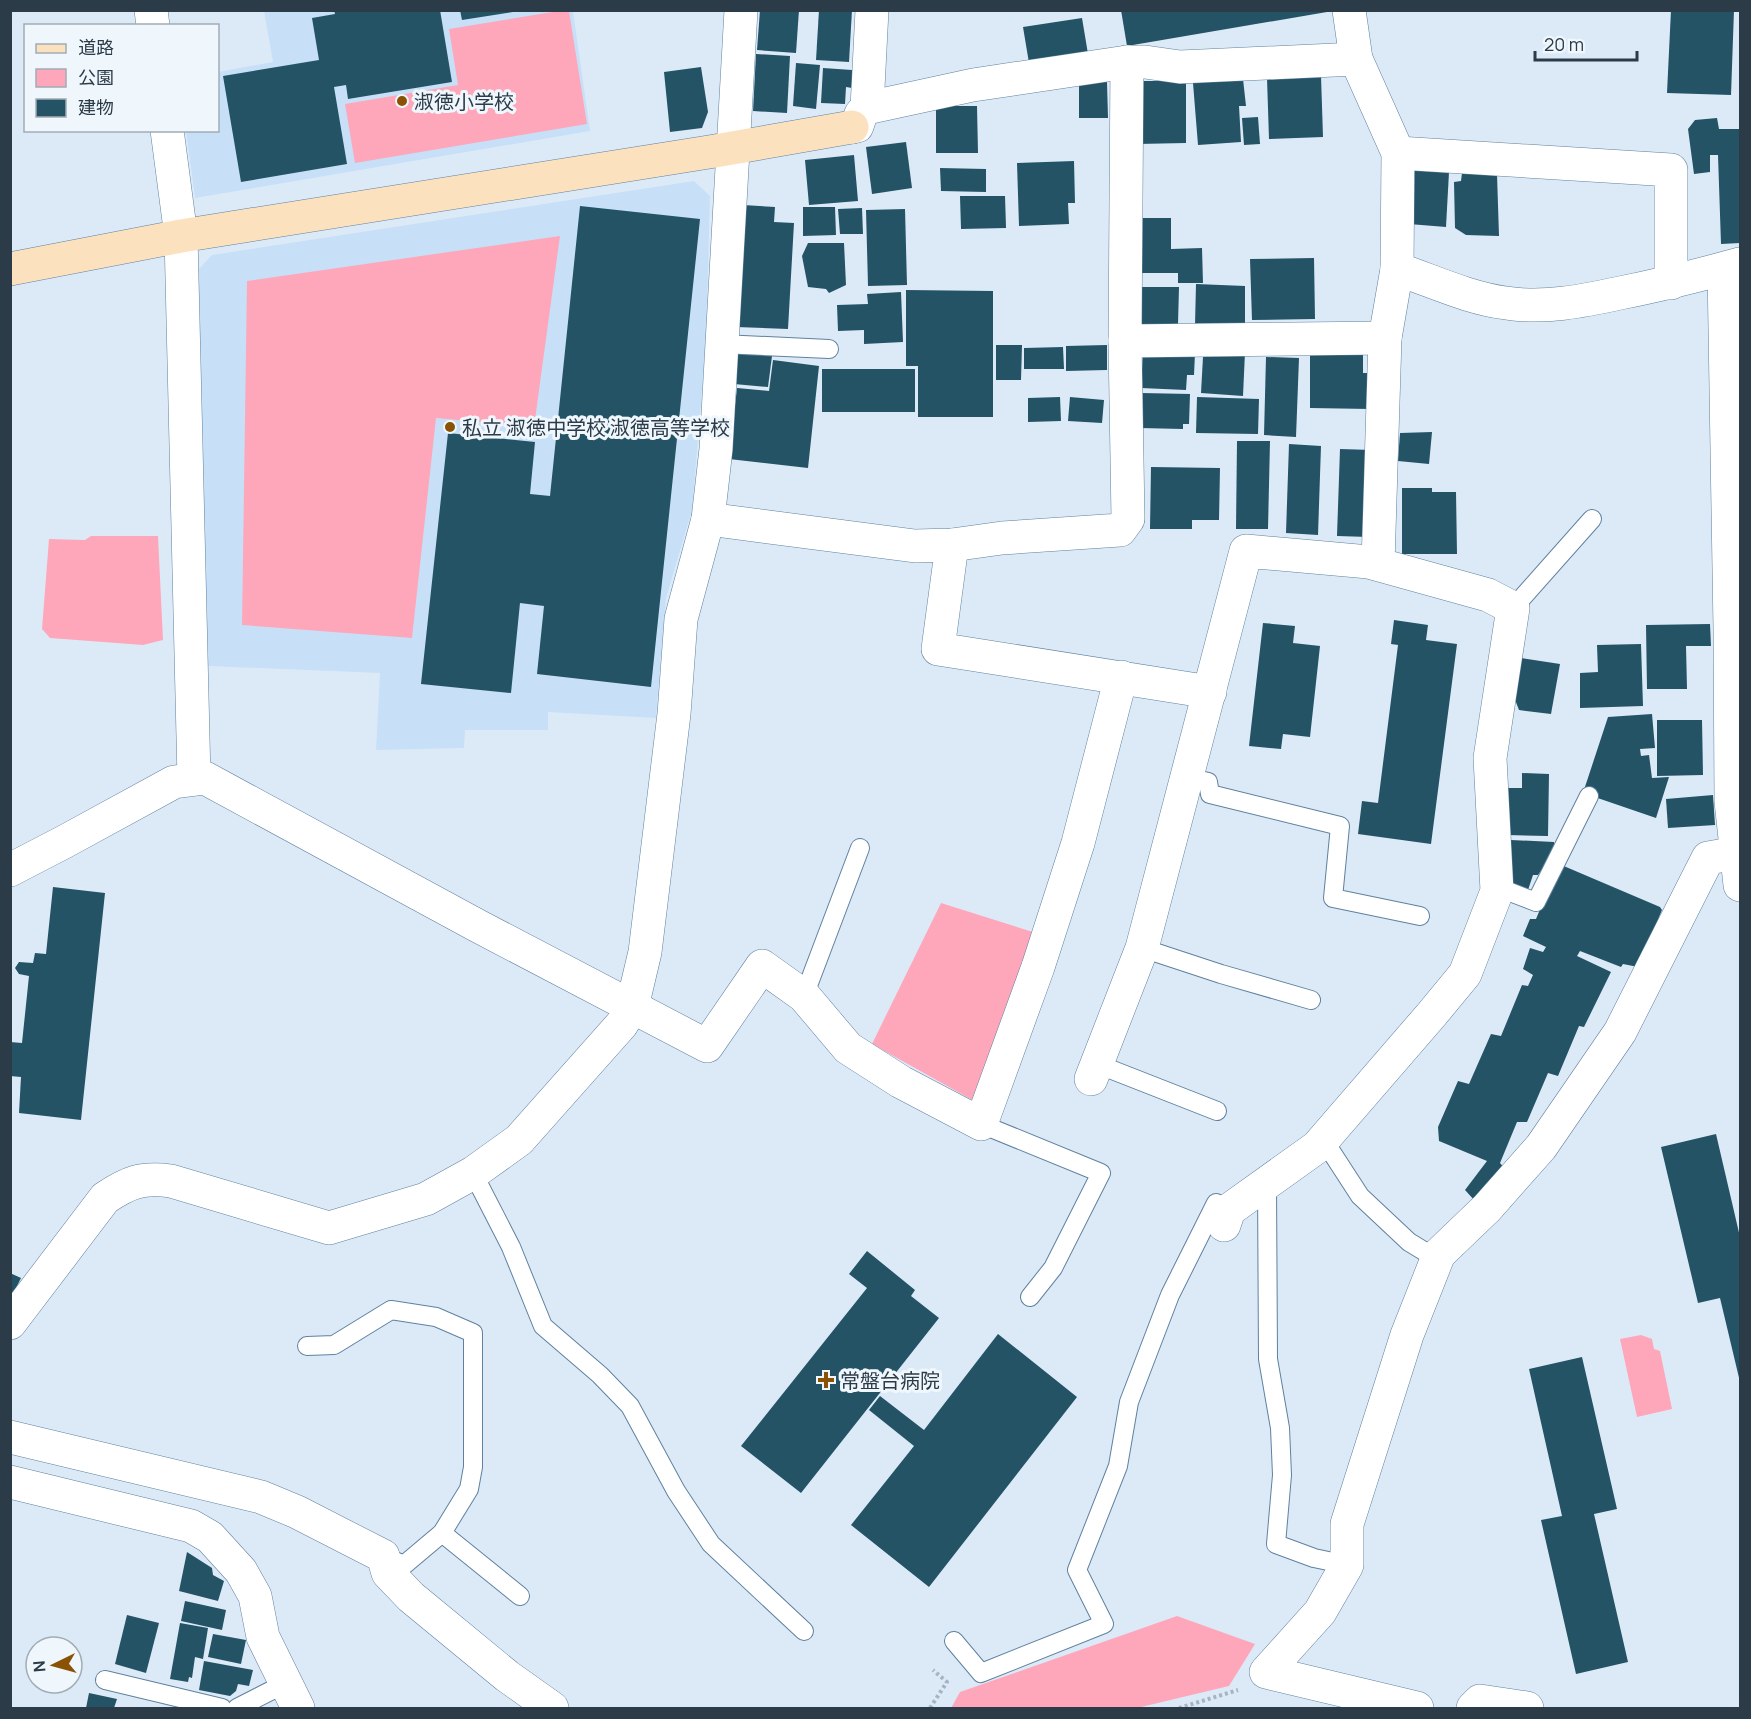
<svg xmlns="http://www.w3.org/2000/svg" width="1751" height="1719" font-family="Manrope,'Noto Sans JP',sans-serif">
<rect width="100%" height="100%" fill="#dceaf8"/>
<g fill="#c7e0f7">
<path d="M264,11H573L590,131L195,198L186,131L218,130V72L273,62Z"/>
<path d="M694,181L710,196L706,344L692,510L666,598L656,718L548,712V730H465L464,748L376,750L380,673L208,666L196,272L212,255Z"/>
</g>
<g fill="#fea7ba">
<path d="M559,11H569L587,124L355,163L345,104L458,85L449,29Z"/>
<path d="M560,236L534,427L436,418L412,638L242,625L247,281Z"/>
<path d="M91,536H158L163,640L143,645L50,638L42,629L49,539L85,540Z"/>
<path d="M941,903L1036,933L974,1101L872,1044Z"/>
<path d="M1641,1335L1652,1339L1654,1349L1660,1351L1672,1409L1637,1417L1620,1339Z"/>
<path d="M1177,1616L1255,1644L1229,1686L1137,1708H951L960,1692Z"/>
</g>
<g fill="#235365">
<path d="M334,10H440L452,82L348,99L346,85L334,87L347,164L241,182L223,76L319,60L312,18L335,14Z"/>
<path d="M460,10H513V12L462,20Z"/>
<path d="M760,10H799L796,53L757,50Z"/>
<path d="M819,10H852L849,62L816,60Z"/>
<path d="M1121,10H1327V12L1127,46Z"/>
<path d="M1671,10H1734L1731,95L1667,93Z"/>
<path d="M1082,18L1088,54L1029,63L1023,27Z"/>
<path d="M756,54L790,56L787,113L753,111Z"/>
<path d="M796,63L820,65L816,109L793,106Z"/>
<path d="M701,67L708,112L702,128L670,132L664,72Z"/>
<path d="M823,68L852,70V88L846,87L845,104L821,103Z"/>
<path d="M1321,76L1323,137L1269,139L1267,78Z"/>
<path d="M1243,79L1246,106H1239L1241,142L1198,145L1193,83Z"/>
<path d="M1079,81L1107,82L1108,118H1079Z"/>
<path d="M1137,81H1186V143L1137,144Z"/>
<path d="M936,106H977L978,153H936Z"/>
<path d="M1258,117L1260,144L1244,145L1242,118Z"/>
<path d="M1717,118L1719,129H1740V243L1721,244L1718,155H1710V172L1694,174L1688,129L1695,120Z"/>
<path d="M906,142L912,188L872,194L866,147Z"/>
<path d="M854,155L858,201L809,205L805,160Z"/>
<path d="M1074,161L1075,203H1068L1069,224L1019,226L1017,163Z"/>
<path d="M940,168L986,169V192L941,191Z"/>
<path d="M1413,169L1449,172L1446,227L1409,224Z"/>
<path d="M1462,173L1497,174L1499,236L1466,235L1455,228L1454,182L1461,181Z"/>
<path d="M960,196H1005L1006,228L961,229Z"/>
<path d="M743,205L775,207L774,222L794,223L788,329L736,327Z"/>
<path d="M580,206L700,219L651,687L537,674L544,606L520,603L511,693L421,684L448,433L535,442L530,494L550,496Z"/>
<path d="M803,207H835L836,235L803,236Z"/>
<path d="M862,208L863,234H840L838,209Z"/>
<path d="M905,209L907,285L868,286L866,210Z"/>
<path d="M1137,218H1171V249L1202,248L1203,283H1178V273H1136Z"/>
<path d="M808,243H844L846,285L829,293L826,289L808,287L802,256Z"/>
<path d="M1314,258L1315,319L1252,320L1250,259Z"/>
<path d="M1196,284L1245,286V326L1195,325Z"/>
<path d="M1141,287H1179L1178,324H1141Z"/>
<path d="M906,290L993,291V417H918V366H906Z"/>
<path d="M901,292L903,342L864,344V330L838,331L837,305L868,304L867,294Z"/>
<path d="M996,345H1022L1021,380H996Z"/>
<path d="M1107,345V370L1066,371V346Z"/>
<path d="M1063,347L1064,369H1024V348Z"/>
<path d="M1143,351L1195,353L1194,375H1187L1186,390L1141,388Z"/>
<path d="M738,352L772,356L768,387L734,384Z"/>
<path d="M1245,352L1243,396L1201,393L1203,357Z"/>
<path d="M1310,353L1363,354V373H1371L1370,409L1310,408Z"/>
<path d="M1266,357L1299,358L1296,437L1264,435Z"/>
<path d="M773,360L819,366L808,468L729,459L737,388L769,391Z"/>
<rect x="822" y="369" width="93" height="43"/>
<path d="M1141,393L1190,394L1189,424H1183V429L1140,428Z"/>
<path d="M1060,397L1061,421L1028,422V398Z"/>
<path d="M1070,397L1104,400L1102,423L1068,421Z"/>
<path d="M1197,397L1259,399L1258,434L1196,433Z"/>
<path d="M1432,432L1429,464L1398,461L1400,433Z"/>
<path d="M1237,441H1270L1268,529H1236Z"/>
<path d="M1289,444L1321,446L1318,535L1286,533Z"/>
<path d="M1340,449L1372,450L1369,537L1337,536Z"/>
<path d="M1151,467L1220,468L1219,520H1192V529H1150Z"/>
<path d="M1402,488H1432V492H1456L1457,554H1402Z"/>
<path d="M1394,620L1428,625L1426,640L1457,644L1431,844L1358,834L1362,801L1378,803L1398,645L1391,644Z"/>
<path d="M1263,623L1295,626L1293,643L1320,646L1310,737L1283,734L1281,749L1249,746Z"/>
<path d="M1710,624L1711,646H1686L1687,689H1647L1646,625Z"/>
<path d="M1641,644L1643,706L1580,708V673L1598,672L1597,645Z"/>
<path d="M1521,658L1560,664L1551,714L1519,710L1514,697Z"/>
<path d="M1652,714L1655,748L1640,749L1641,756L1649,755L1652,778L1669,777L1656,818L1583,793L1608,717Z"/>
<path d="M1657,720H1702L1703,775L1657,776Z"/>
<path d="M1522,773L1549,774L1548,836L1506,835V788H1522Z"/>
<path d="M1713,795L1715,825L1668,828L1666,799Z"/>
<path d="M1511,840L1554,842V851L1538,875H1533L1528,890L1508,887Z"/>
<path d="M1559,864L1660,907L1662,910L1638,967L1623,964L1621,967L1580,951L1577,956L1611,972L1584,1027L1579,1026L1558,1076L1548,1073L1527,1122H1517L1500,1163L1506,1170L1475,1201L1465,1190L1487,1161L1439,1141L1438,1127L1458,1081L1469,1084L1491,1034L1501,1036L1522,985L1528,986L1533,975L1523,969L1530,948L1543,952L1546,947L1523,936L1530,919H1536Z"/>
<path d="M53,887L105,893L81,1120L19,1113L21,1077L10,1076V1042L22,1043L29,976L19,974L15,968L19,962L33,963L35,953L46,954Z"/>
<path d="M1716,1134L1740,1237V1382L1720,1298L1698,1303L1661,1147Z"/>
<path d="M867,1251L915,1290L911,1296L939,1318L801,1493L741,1446L867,1288L849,1274Z"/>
<path d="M10,1273L21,1278L10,1300Z"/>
<path d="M998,1334L1077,1397L929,1587L851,1525L914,1446L869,1410L880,1396L924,1430Z"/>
<path d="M1582,1357L1617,1509L1594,1514L1628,1662L1576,1674L1541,1520L1562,1516L1529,1369Z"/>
<path d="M187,1552L212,1568L213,1575L224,1581L218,1601L179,1591Z"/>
<path d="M185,1601L226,1610L222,1630L181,1621Z"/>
<path d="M127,1615L159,1623L146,1673L115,1664Z"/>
<path d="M180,1623L208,1628L203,1659L195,1657L192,1678L189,1677L188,1682L170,1679Z"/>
<path d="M213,1634L246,1640L241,1664L208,1657Z"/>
<path d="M204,1661L253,1670L249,1686L238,1684L236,1691L230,1696L199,1690Z"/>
<path d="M89,1693L117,1699L114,1708H86Z"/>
</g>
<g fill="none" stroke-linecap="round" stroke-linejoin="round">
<g stroke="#5f819f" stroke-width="20">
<g id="lane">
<path d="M722,344L829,349"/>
<path d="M1513,608L1592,519"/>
<path d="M1187,777L1208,782L1210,794L1340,826L1333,898L1420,916"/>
<path d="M1497,891L1510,892L1536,902L1589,796"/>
<path d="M1142,948L1221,974L1311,1000"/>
<path d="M804,996L860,848"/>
<path d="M1097,1064L1217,1111"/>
<path d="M981,1124L1101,1173L1053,1268L1030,1297"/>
<path d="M1323,1139L1360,1196L1409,1242L1437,1259"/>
<path d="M473,1173L511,1247L543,1326L600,1375L630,1406L676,1491L711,1544L804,1631"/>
<path d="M1267,1183L1268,1359L1280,1428L1282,1475L1276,1544L1314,1558L1347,1565"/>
<path d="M307,1346L334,1345L391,1310L436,1317L473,1333V1467L469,1489L442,1533L404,1565L383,1556"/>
<path d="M442,1533L520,1596"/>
<path d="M954,1641L981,1673L1104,1624L1077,1570L1118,1466L1129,1402L1170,1295L1216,1203L1224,1208"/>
<path d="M105,1680L222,1708"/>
<path d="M237,1708L286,1683"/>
</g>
</g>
<g stroke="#5f819f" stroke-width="34">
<g id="street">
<path d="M151,10L153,26"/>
<path d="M1349,10L1356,59L1398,153L1397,269L1385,338L1378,564"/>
<path d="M867,108L872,10"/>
<path d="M852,127L857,126L861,114L867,108L973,85L1127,62H1145L1180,67L1356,59"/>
<path d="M167,130L181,236L194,779"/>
<path d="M1398,153L1671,170V283"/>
<path d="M1397,269C1433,281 1468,298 1506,303C1544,309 1583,301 1620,293C1660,285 1700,275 1740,264"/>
<path d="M1724,269L1730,629L1731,801L1740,885"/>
<path d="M1125,341L1385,338"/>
<path d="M708,519L915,546L952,545L1002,538L1120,530L1128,519L1125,341L1127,62"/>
<path d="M952,545L938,649L1210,692"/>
<path d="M10,870L64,842L174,782L205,778L478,926L707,1046L762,966L804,996L848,1048L901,1082L981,1124L1038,967L1078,843L1121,677"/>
<path d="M1091,1079L1142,948L1246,551L1369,562L1488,595L1513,608L1490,758L1497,891L1465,974L1432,1014L1317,1147L1229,1210L1224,1225"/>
<path d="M10,1323L105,1198C129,1182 142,1177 171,1181L329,1228L426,1199L473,1173L519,1140L622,1024L632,1007L645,952L674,714L681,619L708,519L716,449L741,10"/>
<path d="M10,1437L261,1497L297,1512L383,1556L388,1573L411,1597L507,1676L552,1708"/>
<path d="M10,1482L191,1526L210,1537L241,1571L255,1596L263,1637L298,1708"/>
<path d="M1417,1708L1266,1672L1320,1612L1347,1565V1524L1407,1335L1439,1254L1487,1208L1541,1147L1620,1032L1708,858L1737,853"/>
<path d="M1473,1708L1480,1701L1527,1708"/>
</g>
</g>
<g stroke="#5f819f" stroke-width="34">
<path id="secondary" d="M10,269L181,236L709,152L852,127"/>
</g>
<g stroke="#a6b4c2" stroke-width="4" stroke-dasharray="3 3" stroke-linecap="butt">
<path d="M930,1708L947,1682L933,1670"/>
<path d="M1179,1708L1238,1690"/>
</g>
<use href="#lane" stroke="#fff" stroke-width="18"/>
<use href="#street" stroke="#fff" stroke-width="33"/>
<use href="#secondary" stroke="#fce1bf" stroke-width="33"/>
</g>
<g fill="#895204" stroke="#eff7fd" stroke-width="2">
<circle cx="402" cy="101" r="6"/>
<circle cx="450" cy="427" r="6"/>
<path d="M823 1371h6v6h6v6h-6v6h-6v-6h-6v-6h6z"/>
</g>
<g text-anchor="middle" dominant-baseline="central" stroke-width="6" stroke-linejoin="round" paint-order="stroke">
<g font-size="20" fill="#2c3b48" stroke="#eff7fd" text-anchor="start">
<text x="414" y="101">淑徳小学校</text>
<text x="462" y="427">私立 淑徳中学校 淑徳高等学校</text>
<text x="840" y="1380">常盤台病院</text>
</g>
</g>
<rect width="1751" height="1719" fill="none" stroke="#2c3b48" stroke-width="24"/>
<rect x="24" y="24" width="195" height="108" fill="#eff7fd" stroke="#a1acb5" stroke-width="1.5"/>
<rect x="36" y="44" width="30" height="9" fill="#fce1bf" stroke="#a1acb5" stroke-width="1.5"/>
<text x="78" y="54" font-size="18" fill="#2c3b48">道路</text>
<rect x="36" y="69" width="30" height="18" fill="#fea7ba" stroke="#a1acb5" stroke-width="1.5"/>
<text x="78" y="84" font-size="18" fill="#2c3b48">公園</text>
<rect x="36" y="99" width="30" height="18" fill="#235365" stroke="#a1acb5" stroke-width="1.5"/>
<text x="78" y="114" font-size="18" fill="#2c3b48">建物</text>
<g transform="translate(54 1665) rotate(265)"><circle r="28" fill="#eff7fd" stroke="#a1acb5" stroke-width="1.5"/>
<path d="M0-4.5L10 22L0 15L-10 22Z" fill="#895204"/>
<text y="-9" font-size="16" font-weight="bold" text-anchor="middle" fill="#2c3b48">N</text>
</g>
<path d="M1535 51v9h102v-9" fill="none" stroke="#2c3b48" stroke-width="3"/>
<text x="1544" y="51" font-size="18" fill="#2c3b48" stroke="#eff7fd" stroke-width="4.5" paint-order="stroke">20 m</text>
</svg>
